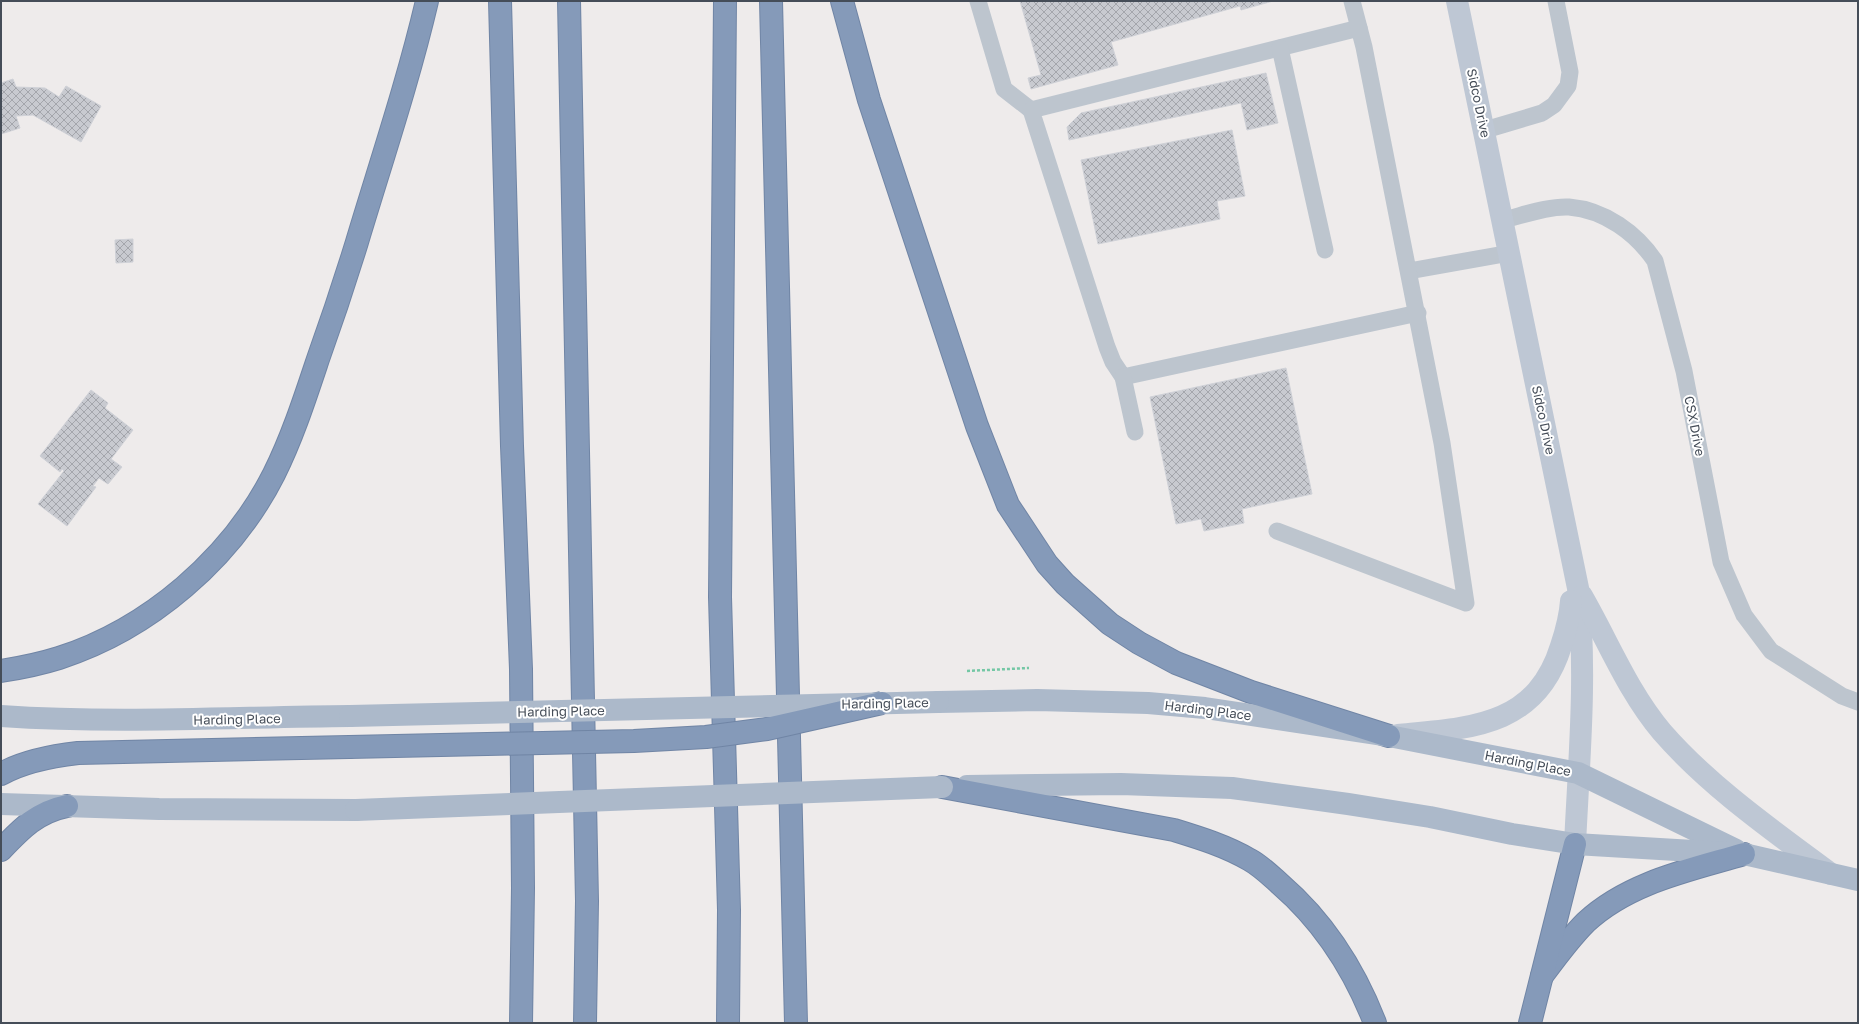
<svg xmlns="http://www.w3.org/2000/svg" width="1859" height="1024" font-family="'Golos Text',sans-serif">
<defs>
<pattern id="building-cross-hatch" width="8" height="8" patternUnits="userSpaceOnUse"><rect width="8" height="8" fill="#c8cad0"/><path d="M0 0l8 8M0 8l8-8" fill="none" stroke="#a4a6ac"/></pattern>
</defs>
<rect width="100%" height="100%" fill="#eeebeb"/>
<g fill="url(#building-cross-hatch)" stroke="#cfd1d7">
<path d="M1020,1H1273L1241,10L1240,6L1111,42L1118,65L1031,89L1028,78L1041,75Z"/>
<path d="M1266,73L1278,123L1247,130L1241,103L1069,140L1067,127L1081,113Z"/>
<path d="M13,79L16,87L45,88L59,97L66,86L101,106L81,142L33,115L16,116L20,128L1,134V83Z"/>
<path d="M1232,130L1245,196L1217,201L1220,219L1098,244L1081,160Z"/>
<path d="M133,239V262L116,263L115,240Z"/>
<path d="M1286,368L1312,494L1242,509L1244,523L1204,531L1201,519L1176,524L1150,397Z"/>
<path d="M91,390L108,403L105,408L133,430L111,459L122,467L108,484L99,478L93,486L96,487L67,526L38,504L64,471L62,469L60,472L40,456Z"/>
</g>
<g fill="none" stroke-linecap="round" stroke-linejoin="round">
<g stroke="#7085a5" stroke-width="24">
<g id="motorway">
<path d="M500,1L512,446L521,669L523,888L521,1023"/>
<path d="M569,1L587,901L585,1023"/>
<path d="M725,1L720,597L729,910L728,1023"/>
<path d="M771,1L796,1023"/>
<path d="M842,1L869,100L977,426L1008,505L1047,564L1065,584L1110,624L1139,643L1176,663L1251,692L1389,736"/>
<path d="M1,671C20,668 40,664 59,658C149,629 231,559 274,474C292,438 305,398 318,359C332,320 345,281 357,242C381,162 408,82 427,1"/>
<path d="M1,774C24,761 52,756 78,753L349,747"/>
<path d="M942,787L1174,830C1200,838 1226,846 1250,860C1261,866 1271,876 1280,884C1324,922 1354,969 1375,1023"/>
<path d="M1,850C21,829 37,812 67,806"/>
<path d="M1542,976C1556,957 1569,939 1586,922C1629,882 1690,870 1744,854"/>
<path d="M1530,1023L1575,844"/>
</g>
</g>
<path stroke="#74c7a5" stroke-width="2.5" stroke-dasharray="3 2" stroke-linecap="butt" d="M967,671L1029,668"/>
<g stroke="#bdc5ce" stroke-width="17">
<path d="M978,1L1004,89L1031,110"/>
<path d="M1359,28L1031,110L1107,347L1113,362L1123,377L1418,313"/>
<path d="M1280,48L1325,250"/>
<path d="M1485,130L1542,113L1554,105L1568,86L1570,72L1556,1"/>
<path d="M1503,220C1524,215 1548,206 1569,207C1605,210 1636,233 1655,261L1684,371L1721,562L1744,615L1771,651L1842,696L1858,702"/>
<path d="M1409,271L1510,253"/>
<path d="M1123,377L1135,432"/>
<path d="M1277,531L1466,603L1442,443L1364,47L1352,1"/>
</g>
<g stroke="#bec7d4" stroke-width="22">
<path d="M1457,1L1578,588C1587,674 1579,759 1575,844"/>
<path d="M1582,596C1608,641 1628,692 1662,732C1710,787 1772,830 1831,874"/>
<path d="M1398,735C1470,728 1536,727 1561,646C1566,631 1570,616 1571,601"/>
</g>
<g stroke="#acb9ca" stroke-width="22">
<path d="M938,702L1037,700L1148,703L1205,708L1389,736L1578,773L1736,850"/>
<path d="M1,716C117,724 233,717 350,716"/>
<path d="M967,786L1121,784L1232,788L1348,804L1430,817L1512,834L1575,844L1744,854L1858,880"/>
<path d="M1,804L159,809L356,810"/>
</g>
<use href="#motorway" stroke="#859ab9" stroke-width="22"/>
<g stroke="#7085a5" stroke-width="24" stroke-linecap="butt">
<path id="motorway-bridge" d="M349,747L634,741L706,737L767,729L882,703"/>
</g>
<g stroke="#acb9ca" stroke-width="22">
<path d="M350,716L938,702"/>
<path d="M356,810L942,787"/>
</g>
<use href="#motorway-bridge" stroke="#859ab9" stroke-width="22"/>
</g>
<g text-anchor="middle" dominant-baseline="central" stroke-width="4" stroke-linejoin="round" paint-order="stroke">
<g font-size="13" fill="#454d58" stroke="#fff">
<text transform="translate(1479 103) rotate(78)">Sidco Drive</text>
<text transform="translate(1544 420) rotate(78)">Sidco Drive</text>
<text transform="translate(1695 426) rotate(79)">CSX Drive</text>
<text transform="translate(885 703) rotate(-1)">Harding Place</text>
<text transform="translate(1208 710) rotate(7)">Harding Place</text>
<text transform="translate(561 711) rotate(-1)">Harding Place</text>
<text transform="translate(237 719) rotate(-1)">Harding Place</text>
<text transform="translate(1528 763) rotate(11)">Harding Place</text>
</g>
</g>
<rect width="1859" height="1024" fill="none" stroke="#454d58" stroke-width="4"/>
</svg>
